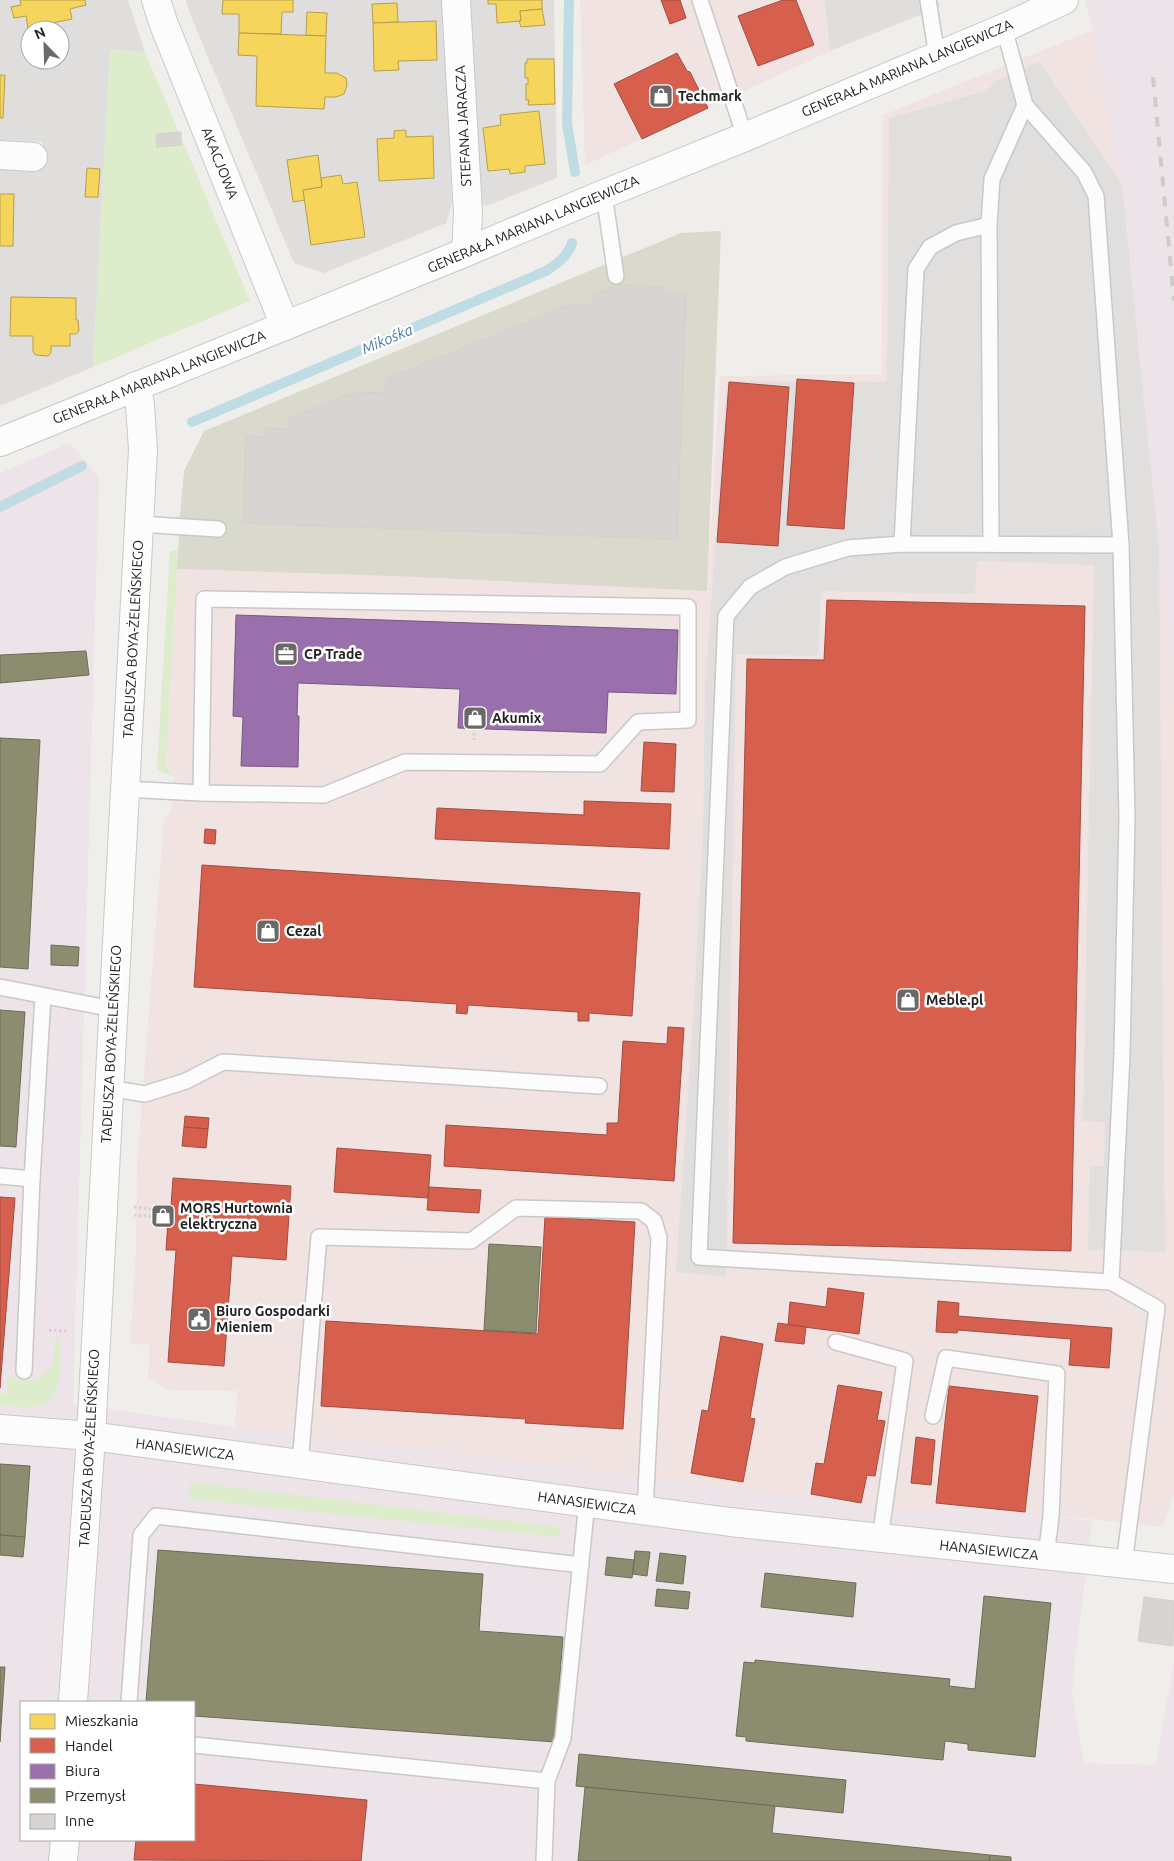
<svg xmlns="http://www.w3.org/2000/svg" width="1174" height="1861" font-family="Ubuntu,sans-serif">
<rect width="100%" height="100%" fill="#f0eeeb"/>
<g fill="#dfdedc" fill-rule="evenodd">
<path d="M0,0H128L145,52L110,50L93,367L0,406V165L41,167L43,142L0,140ZM30,30H60V60H30Z"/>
<path d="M186,0H443L452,204L446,223L324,273L294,263L190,14Z"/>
<path d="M468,0H554L557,178L486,206L479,201Z"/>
<path d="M824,0H938L940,7L830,51Z"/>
</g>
<g fill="#f1e3e1">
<path d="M580,0H824L830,51L585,165Z"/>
<path d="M1093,30L1122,184L1174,695V1495L1162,1527L1025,1512L901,1509L235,1427L237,1391L168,1390L148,1376L150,1345L130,1344L136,1251L137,1165L164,818L171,811L174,778L166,765L177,569L393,576L707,591L720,376L882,374L883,115Z"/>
</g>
<g fill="#ede4e9" fill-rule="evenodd">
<path d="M1085,0H1174V695L1122,184L1093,30Z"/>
<path d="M70,443L99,478L73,1404L235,1427L901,1509L1025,1512L1092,1521L1072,1689L1084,1763L1156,1765L1174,1661V1861H0V473ZM21,1702H194V1840H21Z"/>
</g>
<path fill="#d9d9cd" d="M721,231L707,591L393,576L177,569L180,514L184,471L204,431L681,233Z"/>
<g fill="#ddeccb">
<path d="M110,50L145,52L250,301L93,367Z"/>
<path d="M178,549L166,765L173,776L161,772L157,769L170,551Z"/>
<path d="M60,1338C60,1363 67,1405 31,1407C21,1407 10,1406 0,1405V1394H7L8,1377L36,1380L53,1365L55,1339Z"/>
<path d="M190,1482L560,1527L559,1537L188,1499Z"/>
</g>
<path fill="#e0dfde" d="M1039,62L1122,184L1159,548L1165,1252L1088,1250L1090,1166H1104L1105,1122L1083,1121L1094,565L977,561L975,594L821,591L818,656L736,654L726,1277L676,1272L694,1005L703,827L705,689L727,381L887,382L889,118L986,91L997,80Z"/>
<g fill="#f6d55c" stroke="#b69f4b">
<path d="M20,0H85L86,5L70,9L72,19L28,28L26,16L14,18L11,7L21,5Z"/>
<path d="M223,0H293V12H282L281,34L239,33V14H222Z"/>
<path d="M488,0H542V9L520,11L521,21L497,23L496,4H488Z"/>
<path d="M397,3L398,22L373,23L372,4Z"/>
<path d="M542,9L545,25L521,27L519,21H521L520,11Z"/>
<path d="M307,12L327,13L326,36L306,35Z"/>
<path d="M436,21L437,60L398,61L399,70L374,71L373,23Z"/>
<path d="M239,33L326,36L325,73H337L346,78L347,85L344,94L336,97H325L324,109L256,106L257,56L238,55Z"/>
<path d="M527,59H554L555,104L528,105L529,100H526V84H528V78H525V63H527Z"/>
<path d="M0,75H5L3,118H0Z"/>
<path d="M539,111L545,164L525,166V172L510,174L509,169L488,171L483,128L501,125L500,115Z"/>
<path d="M406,130V137L433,136L434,178L379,181L377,139L394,138V131Z"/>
<path d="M318,155L322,187L303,190L305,200L293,202L287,160Z"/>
<path d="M87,168L100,169L98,197H85Z"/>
<path d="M341,175L343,184L357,182L365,237L311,245L303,190L322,187L321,178Z"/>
<path d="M0,194H14L13,246H0Z"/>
<path d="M11,297L76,298V320H78L79,331L76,334H70V346H51V353L48,356L36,355L33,352V336H10Z"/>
</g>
<g fill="#d6604d" stroke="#a04d40">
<path d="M661,0H680L686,18L670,24Z"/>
<path d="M783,0H796L814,45L758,66L738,16Z"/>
<path d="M677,53L687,71L690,72L708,108L642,139L614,84Z"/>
<path d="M797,379L854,383L844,529L787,525Z"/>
<path d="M729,382L789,387L778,546L717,542Z"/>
<path d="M827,600L1085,606L1071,1251L733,1243L747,659L824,660Z"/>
<path d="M644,742L676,744L674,792L641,791Z"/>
<path d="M584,801L671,804L669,849L435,839L437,808L584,815Z"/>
<path d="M205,829L216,830L215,844L204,843Z"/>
<path d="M202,865L640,893L632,1016L589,1013V1021H578V1012L468,1005L467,1014L456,1013L457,1004L194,987Z"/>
<path d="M668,1027L684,1028L674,1181L444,1166L446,1125L607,1135V1123H618L623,1041L667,1044Z"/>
<path d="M185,1116L209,1118L208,1129L184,1127Z"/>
<path d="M184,1127L208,1129L206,1148L182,1146Z"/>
<path d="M337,1148L431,1155L428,1198L334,1192Z"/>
<path d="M173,1178L291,1186L286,1260L232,1256L224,1366L168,1362L176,1250H166L168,1221H157L159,1205L171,1206Z"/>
<path d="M429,1187L481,1190L479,1213L427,1210Z"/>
<path d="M0,1197L15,1198L0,1388Z"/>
<path d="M545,1217L635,1222L623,1429L525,1423L526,1419L321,1406L326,1321L538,1334Z"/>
<path d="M828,1288L864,1293L859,1334L788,1325L790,1302L826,1307Z"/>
<path d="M938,1301L959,1303L958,1316L1112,1328L1109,1368L1069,1365L1071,1339L958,1330L957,1333L936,1332Z"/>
<path d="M778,1323L806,1327L804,1344L775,1341Z"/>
<path d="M721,1336L763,1344L750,1418L755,1419L743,1482L691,1473L702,1410L708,1411Z"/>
<path d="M838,1385L882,1392L877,1420L885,1421L875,1476L867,1475L861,1503L811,1494L816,1463L824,1464Z"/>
<path d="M949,1386L1038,1396L1025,1512L936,1503Z"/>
<path d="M916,1437L935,1440L931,1485L911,1483Z"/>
<path d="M194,1784L367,1800L361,1861L134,1860L136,1840H194Z"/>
</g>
<path fill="#9970ab" stroke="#755982" d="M236,615L678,630L676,694L608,692L606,733L458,728L460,689L298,683L297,716H299L298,767L241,766L243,717L233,716Z"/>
<g fill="#8c8c6e" stroke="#6c6c57">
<path d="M86,651L89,675L0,683V655Z"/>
<path d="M0,738L40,740L28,969L0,967Z"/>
<path d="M51,945L79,947L78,966L51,965Z"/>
<path d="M0,1010L25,1012L16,1147L0,1146Z"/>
<path d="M489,1244L541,1247L536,1333L484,1330Z"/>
<path d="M0,1464L30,1466L25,1537L0,1535Z"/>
<path d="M0,1535L25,1537L23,1557L0,1555Z"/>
<path d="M158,1550L483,1574L479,1631L563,1637L555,1742L194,1716V1702H146Z"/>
<path d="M635,1551L650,1552L647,1576L633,1574Z"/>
<path d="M660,1553L686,1556L683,1584L656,1581Z"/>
<path d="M607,1557L634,1560L632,1578L605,1575Z"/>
<path d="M765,1573L856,1583L853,1617L761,1607Z"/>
<path d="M657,1589L690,1592L688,1609L655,1606Z"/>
<path d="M984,1596L1051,1603L1035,1757L968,1750V1744L945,1741L943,1760L746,1741V1737L736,1736L744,1662L755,1663V1660L950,1679L949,1686L975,1689Z"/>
<path d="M0,1667H5L0,1742Z"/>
<path d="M579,1754L846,1780L843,1813L576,1786Z"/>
<path d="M585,1787L775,1806L772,1833L990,1855L989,1861H578Z"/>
<path d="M990,1855L1011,1857V1861H989Z"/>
</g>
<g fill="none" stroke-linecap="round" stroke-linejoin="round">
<g stroke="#bfdbe3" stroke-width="10">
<path d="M569,0L567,124L575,172"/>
<path d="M192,422L546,271C558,263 567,257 572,243"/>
<path d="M0,507L82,466"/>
</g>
</g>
<g fill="#d7d4d2" stroke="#d3d0cc">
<path d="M181,132V145L157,147L156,134Z"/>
<path d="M617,285L663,287V294H686L677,539L243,523L246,436L265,437L264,429L267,428L288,429V419L355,392L386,393V379L571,304H594V295Z"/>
<path d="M1144,1597L1174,1601L1173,1646L1138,1641Z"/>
</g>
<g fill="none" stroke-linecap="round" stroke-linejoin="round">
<g stroke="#c9c8c7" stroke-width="18">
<g id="service">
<path d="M700,0L745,137"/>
<path d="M928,0L937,56"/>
<path d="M1004,28L1025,105L1084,172L1096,196L1121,545L1127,817L1122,1054L1111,1282L1157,1308L1124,1564"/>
<path d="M604,194L616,276"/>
<path d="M139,524L218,529"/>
<path d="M902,544L916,269L930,247L956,233L989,225"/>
<path d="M991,544L989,225L992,179L1025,105"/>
<path d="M124,789L201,793L324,795L405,762L600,764L638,722L688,720V607L204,599L201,793"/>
<path d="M0,987L113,1009"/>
<path d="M108,1088L145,1094L186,1081L223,1062L599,1086"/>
<path d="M0,1176L32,1179L43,996"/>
<path d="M1111,1282L699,1257L726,616L750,587L785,567L848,548L902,544L1121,545"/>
<path d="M836,1342L905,1361L880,1539"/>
<path d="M24,1371L32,1179"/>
<path d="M933,1416L946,1358L1057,1374L1051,1516L1046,1557"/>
<path d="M300,1464L319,1237L471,1241L516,1208L641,1211L654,1221L659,1238L645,1510"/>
<path d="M129,1702L141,1535L156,1516L581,1565"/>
<path d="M194,1745L547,1781L544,1861"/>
<path d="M547,1781L563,1738L587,1502"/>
</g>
</g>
<g stroke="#c9c8c7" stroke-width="30">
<g id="minor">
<path d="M156,0L163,22L285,326"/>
<path d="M456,0L468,213L466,252"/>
<path d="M0,155L33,157"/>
<path d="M0,1429L91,1436L730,1522L1174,1569"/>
<path d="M73,1702L91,1436L143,449L140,405L136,386"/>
<path d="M63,1861L65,1840"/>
</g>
</g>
<g stroke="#c9c8c7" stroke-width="30">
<path id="tertiary" d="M0,442L466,252L604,194L745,137L1004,28L1064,0"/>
</g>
<g stroke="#dccecd" stroke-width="3" stroke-dasharray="2.5 2.5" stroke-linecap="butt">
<path d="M474,728V740"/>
<path d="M134,1207L158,1210"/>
<path d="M134,1215L158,1217"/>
<path d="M49,1330L66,1331"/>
</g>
<use href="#service" stroke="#fdfcfc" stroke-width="15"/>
<use href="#minor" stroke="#fdfcfc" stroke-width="28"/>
<use href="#tertiary" stroke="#fdfcfc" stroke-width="28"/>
<path stroke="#ccc" stroke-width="4" stroke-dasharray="10 10" stroke-linecap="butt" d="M1153,77L1174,301"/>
</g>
<defs>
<g id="shop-square" transform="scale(1.25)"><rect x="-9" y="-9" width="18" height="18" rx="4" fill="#6a6968" stroke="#fff"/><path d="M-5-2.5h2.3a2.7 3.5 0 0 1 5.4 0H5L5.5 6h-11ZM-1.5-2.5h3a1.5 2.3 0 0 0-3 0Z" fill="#fff"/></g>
<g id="office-square" transform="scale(1.25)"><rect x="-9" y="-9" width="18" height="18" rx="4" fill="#6a6968" stroke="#fff"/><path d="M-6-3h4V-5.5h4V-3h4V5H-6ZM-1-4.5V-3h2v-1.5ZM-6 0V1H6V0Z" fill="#fff"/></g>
<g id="civic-square" transform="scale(1.25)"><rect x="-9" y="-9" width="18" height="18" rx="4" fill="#6a6968" stroke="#fff"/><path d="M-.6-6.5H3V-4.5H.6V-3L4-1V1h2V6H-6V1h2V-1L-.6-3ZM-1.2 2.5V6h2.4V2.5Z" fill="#fff"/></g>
</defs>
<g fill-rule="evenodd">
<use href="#shop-square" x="661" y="96"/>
<use href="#office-square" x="286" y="654"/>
<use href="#shop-square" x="475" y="718"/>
<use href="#shop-square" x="268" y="931"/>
<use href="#shop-square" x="908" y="1000"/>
<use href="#shop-square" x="163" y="1216"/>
<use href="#civic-square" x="199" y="1319"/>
</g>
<g text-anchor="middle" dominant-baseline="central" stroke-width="5" stroke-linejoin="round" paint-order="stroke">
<g font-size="14" fill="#222" stroke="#fff">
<text transform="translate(907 68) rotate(-23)">GENERAŁA MARIANA LANGIEWICZA</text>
<text transform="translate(463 126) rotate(-93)">STEFANA JARACZA</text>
<text transform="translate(220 163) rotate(68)">AKACJOWA</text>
<text transform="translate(533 224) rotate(-23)">GENERAŁA MARIANA LANGIEWICZA</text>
<text transform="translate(159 377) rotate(-22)">GENERAŁA MARIANA LANGIEWICZA</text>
<text transform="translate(133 639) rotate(-87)">TADEUSZA BOYA-ŻELEŃSKIEGO</text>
<text transform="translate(111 1044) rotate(-87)">TADEUSZA BOYA-ŻELEŃSKIEGO</text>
<text transform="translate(89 1448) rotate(-87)">TADEUSZA BOYA-ŻELEŃSKIEGO</text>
<text transform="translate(185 1449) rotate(7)">HANASIEWICZA</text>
<text transform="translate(587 1503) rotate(8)">HANASIEWICZA</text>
<text transform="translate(989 1550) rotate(6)">HANASIEWICZA</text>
</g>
<g font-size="14" font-weight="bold" fill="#222" stroke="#fff" text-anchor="start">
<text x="678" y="96">Techmark</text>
<text x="304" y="654">CP Trade</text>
<text x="492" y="718">Akumix</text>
<text x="286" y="931">Cezal</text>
<text x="926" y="1000">Meble.pl</text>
<text x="180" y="1208">MORS Hurtownia<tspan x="180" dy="16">elektryczna</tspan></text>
<text x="216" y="1311">Biuro Gospodarki<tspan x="216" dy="16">Mieniem</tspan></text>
</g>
<g font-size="15" font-style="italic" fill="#4a7aab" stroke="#fff">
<text transform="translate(387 339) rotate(-23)">Mikośka</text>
</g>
</g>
<rect x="20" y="1701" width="175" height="140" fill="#ffffff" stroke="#a7a7a7"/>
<rect x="30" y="1714" width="25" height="15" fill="#f6d55c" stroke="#a7a7a7"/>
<text x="65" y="1726" font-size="15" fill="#222222">Mieszkania</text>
<rect x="30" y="1738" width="25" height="15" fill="#d6604d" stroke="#a7a7a7"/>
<text x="65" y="1751" font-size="15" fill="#222222">Handel</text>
<rect x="30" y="1764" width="25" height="15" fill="#9970ab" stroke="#a7a7a7"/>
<text x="65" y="1776" font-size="15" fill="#222222">Biura</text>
<rect x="30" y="1788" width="25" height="15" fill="#8c8c6e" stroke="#a7a7a7"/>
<text x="65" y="1801" font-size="15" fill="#222222">Przemysł</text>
<rect x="30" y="1814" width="25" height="15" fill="#d7d4d2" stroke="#a7a7a7"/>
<text x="65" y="1826" font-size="15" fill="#222222">Inne</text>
<g transform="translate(45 45) rotate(337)"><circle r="24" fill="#ffffff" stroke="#a7a7a7"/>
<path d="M0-4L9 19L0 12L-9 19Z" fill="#6a6968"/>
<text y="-8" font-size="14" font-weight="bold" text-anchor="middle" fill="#222222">N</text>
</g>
</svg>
